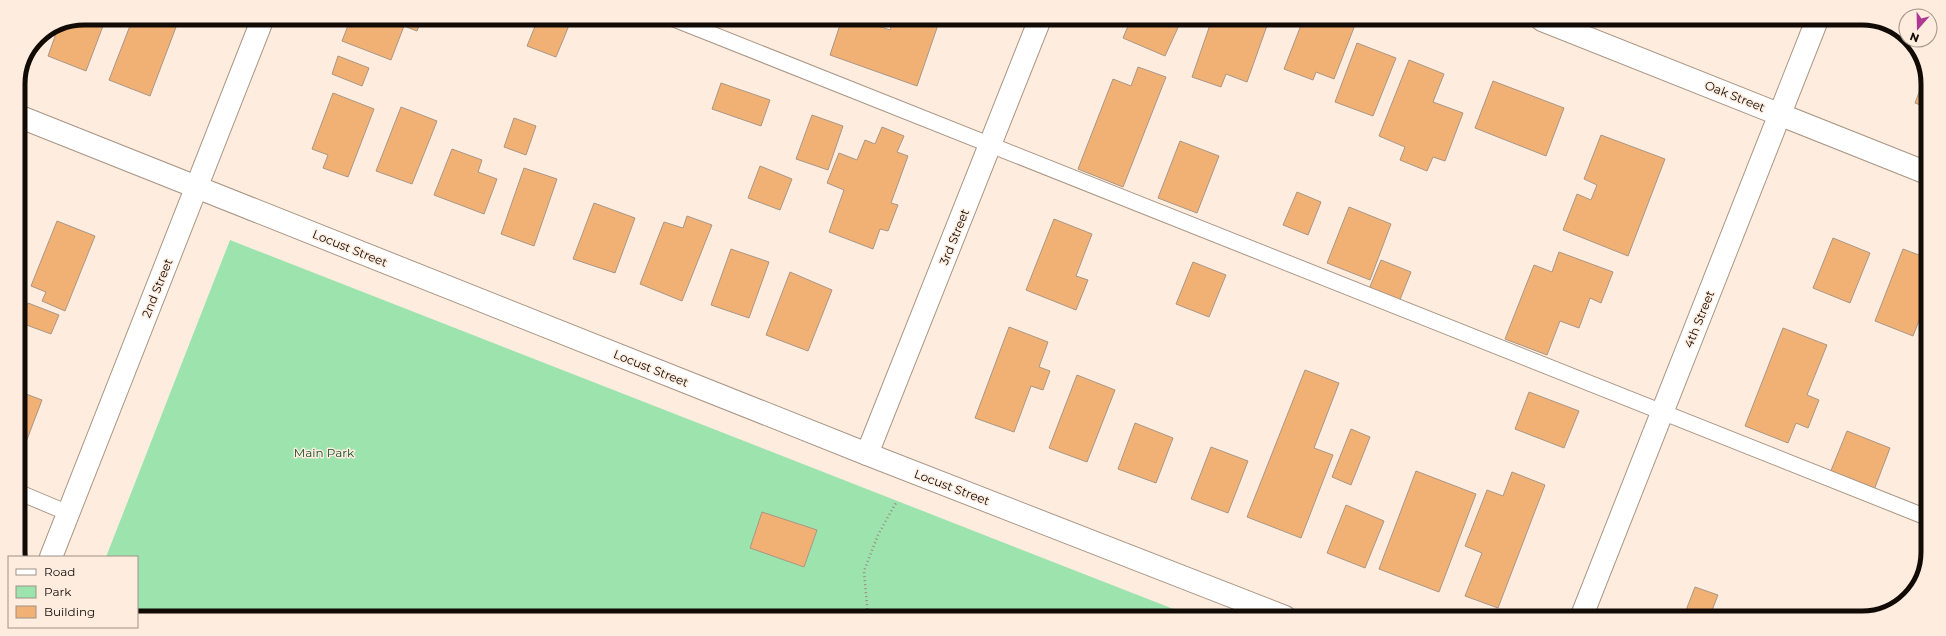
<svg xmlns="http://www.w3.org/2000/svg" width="1946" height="636" font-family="Montserrat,sans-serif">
<rect width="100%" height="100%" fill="#feeddf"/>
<path fill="#9ce3ad" d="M230,240L1194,617L137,616V557H106Z"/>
<g fill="#f2b174" stroke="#a99685">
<path d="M84,18H106L86,71L48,56L58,28Z"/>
<path d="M133,18H154L176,27L150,96L109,80Z"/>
<path d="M351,18H422L417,31L404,26L391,60L342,41Z"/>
<path d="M538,19H559L570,23L556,57L527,46Z"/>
<path d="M842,19H859L890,30L894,19H940L917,86L830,55Z"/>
<path d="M1131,19L1181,21L1165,56L1123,38Z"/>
<path d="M1212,19L1269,20L1247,82L1226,74L1221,87L1192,77Z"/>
<path d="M1303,20H1340L1355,25L1334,79L1316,72L1313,80L1284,69Z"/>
<path d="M1357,43L1396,58L1373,116L1335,102Z"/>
<path d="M338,56L369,68L362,86L332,74Z"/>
<path d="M1409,60L1444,74L1433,102L1463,113L1445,161L1433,157L1427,171L1400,160L1405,147L1379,136Z"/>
<path d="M1138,67L1166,77L1123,187L1078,169L1113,79L1131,86Z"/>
<path d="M1926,74L1928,79V108L1915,103Z"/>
<path d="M1493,81L1564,108L1546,156L1475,128Z"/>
<path d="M721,83L770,100L761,126L712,109Z"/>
<path d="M333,93L374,109L348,177L323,168L328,155L312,149Z"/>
<path d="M401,107L437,121L412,184L376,171Z"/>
<path d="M812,115L843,126L828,170L796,159Z"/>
<path d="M514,118L536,126L526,155L504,147Z"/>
<path d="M882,127L904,136L897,152L908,156L891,203L898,205L888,231L880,229L873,249L829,232L844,190L827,183L839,153L857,160L865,140L875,144Z"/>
<path d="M1601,135L1665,159L1628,256L1563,230L1577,194L1591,200L1597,185L1584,179Z"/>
<path d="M1180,141L1219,156L1197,213L1158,198Z"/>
<path d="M452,149L482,160L478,172L497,179L484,214L434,195Z"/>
<path d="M760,166L792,179L780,210L748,198Z"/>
<path d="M524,168L557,179L534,246L501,234Z"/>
<path d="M1297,192L1321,202L1308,235L1283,225Z"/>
<path d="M594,203L635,218L615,273L573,259Z"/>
<path d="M1349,207L1391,224L1370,280L1327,263Z"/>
<path d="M687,216L712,225L682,301L640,284L664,222L683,228Z"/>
<path d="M1054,219L1092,234L1076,276L1088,280L1076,310L1026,290Z"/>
<path d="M57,221L95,236L65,311L42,301L46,292L31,286Z"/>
<path d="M1833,238L1870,253L1850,303L1813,288Z"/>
<path d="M731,249L769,262L749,318L711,305Z"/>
<path d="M1903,249L1927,258V300L1913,336L1875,321Z"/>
<path d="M1559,252L1613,272L1601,303L1590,298L1579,328L1560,321L1547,355L1505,339L1534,265L1552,272Z"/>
<path d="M1381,260L1411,272L1399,302L1369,289Z"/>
<path d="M1193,262L1226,275L1209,317L1176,304Z"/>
<path d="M790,272L832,290L808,351L766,335Z"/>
<path d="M28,303L59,315L51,334L21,323Z"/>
<path d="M1009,327L1048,342L1039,367L1050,371L1043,390L1031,386L1014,432L975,418Z"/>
<path d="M1783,328L1827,345L1807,395L1819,400L1808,428L1796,423L1788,443L1745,426Z"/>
<path d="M1305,370L1339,383L1314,448L1333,455L1301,538L1247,517Z"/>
<path d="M1077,375L1115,390L1087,462L1049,448Z"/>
<path d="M18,391L42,400L18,463Z"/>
<path d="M1529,392L1579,411L1564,448L1515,429Z"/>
<path d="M1135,423L1173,438L1156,483L1118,469Z"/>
<path d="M1351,429L1370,437L1351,485L1332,477Z"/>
<path d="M1847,431L1890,448L1874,490L1830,473Z"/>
<path d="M1211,447L1248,461L1228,513L1191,499Z"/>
<path d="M1416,471L1476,494L1439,592L1379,569Z"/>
<path d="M1512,472L1545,485L1498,608L1465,596L1482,553L1465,546L1487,490L1503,496Z"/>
<path d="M1346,505L1384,521L1365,568L1327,553Z"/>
<path d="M762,512L817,530L804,567L750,548Z"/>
<path d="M1695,587L1718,595L1711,613L1722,618H1683Z"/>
</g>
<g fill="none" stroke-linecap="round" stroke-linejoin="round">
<g stroke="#a99685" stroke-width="17">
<g id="service">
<path d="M674,19L1926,517"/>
<path d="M18,492L68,513"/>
</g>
</g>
<g stroke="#a99685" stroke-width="24">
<g id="minor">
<path d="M1542,20L1927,173"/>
<path d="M18,116L867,454L1285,617"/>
<path d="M867,454L1040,19"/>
<path d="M51,557L263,18"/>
<path d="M1581,618L1817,20"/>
</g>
</g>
<path stroke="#998c82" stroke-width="2.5" stroke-dasharray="1 3" stroke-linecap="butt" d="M868,617L864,571L878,535L897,501"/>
<use href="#service" stroke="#fff" stroke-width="15"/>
<use href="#minor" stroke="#fff" stroke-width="22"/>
</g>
<g text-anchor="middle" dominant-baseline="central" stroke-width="3" stroke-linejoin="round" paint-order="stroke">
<g font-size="12" fill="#110a05" stroke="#feeddf">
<text transform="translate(1735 96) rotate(22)">Oak Street</text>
<text transform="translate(954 237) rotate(-68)">3rd Street</text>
<text transform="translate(350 248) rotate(22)">Locust Street</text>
<text transform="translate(157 288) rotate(-68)">2nd Street</text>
<text transform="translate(1699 319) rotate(-68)">4th Street</text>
<text transform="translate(651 368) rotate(22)">Locust Street</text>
<text transform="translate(952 487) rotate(21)">Locust Street</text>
</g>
<g font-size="12" fill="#164c29" stroke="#feeddf">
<text x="324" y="452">Main Park</text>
</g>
</g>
<path d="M0 0H1946V636H0ZM84 25H1862A59 59 0 0 1 1921 84V552A59 59 0 0 1 1862 611H84A59 59 0 0 1 25 552V84A59 59 0 0 1 84 25Z" fill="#feeddf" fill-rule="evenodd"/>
<path fill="none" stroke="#110a05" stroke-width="5" d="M84 25H1862A59 59 0 0 1 1921 84V552A59 59 0 0 1 1862 611H84A59 59 0 0 1 25 552V84A59 59 0 0 1 84 25Z"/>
<rect x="8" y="556" width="130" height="72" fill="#feeddf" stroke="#9f9288"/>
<rect x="16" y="569" width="20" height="6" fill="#ffffff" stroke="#9f9288"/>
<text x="44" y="576" font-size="12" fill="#110a05">Road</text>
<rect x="16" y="586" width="20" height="12" fill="#9ce3ad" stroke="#9f9288"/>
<text x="44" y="596" font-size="12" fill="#110a05">Park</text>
<rect x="16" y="606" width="20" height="12" fill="#f2b174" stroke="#9f9288"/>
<text x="44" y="616" font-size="12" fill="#110a05">Building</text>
<g transform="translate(1918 28) rotate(200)"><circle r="19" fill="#feeddf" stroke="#9f9288"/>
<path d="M0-3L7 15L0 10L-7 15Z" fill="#ad3993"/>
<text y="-6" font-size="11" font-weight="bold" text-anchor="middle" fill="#110a05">N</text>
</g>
</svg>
